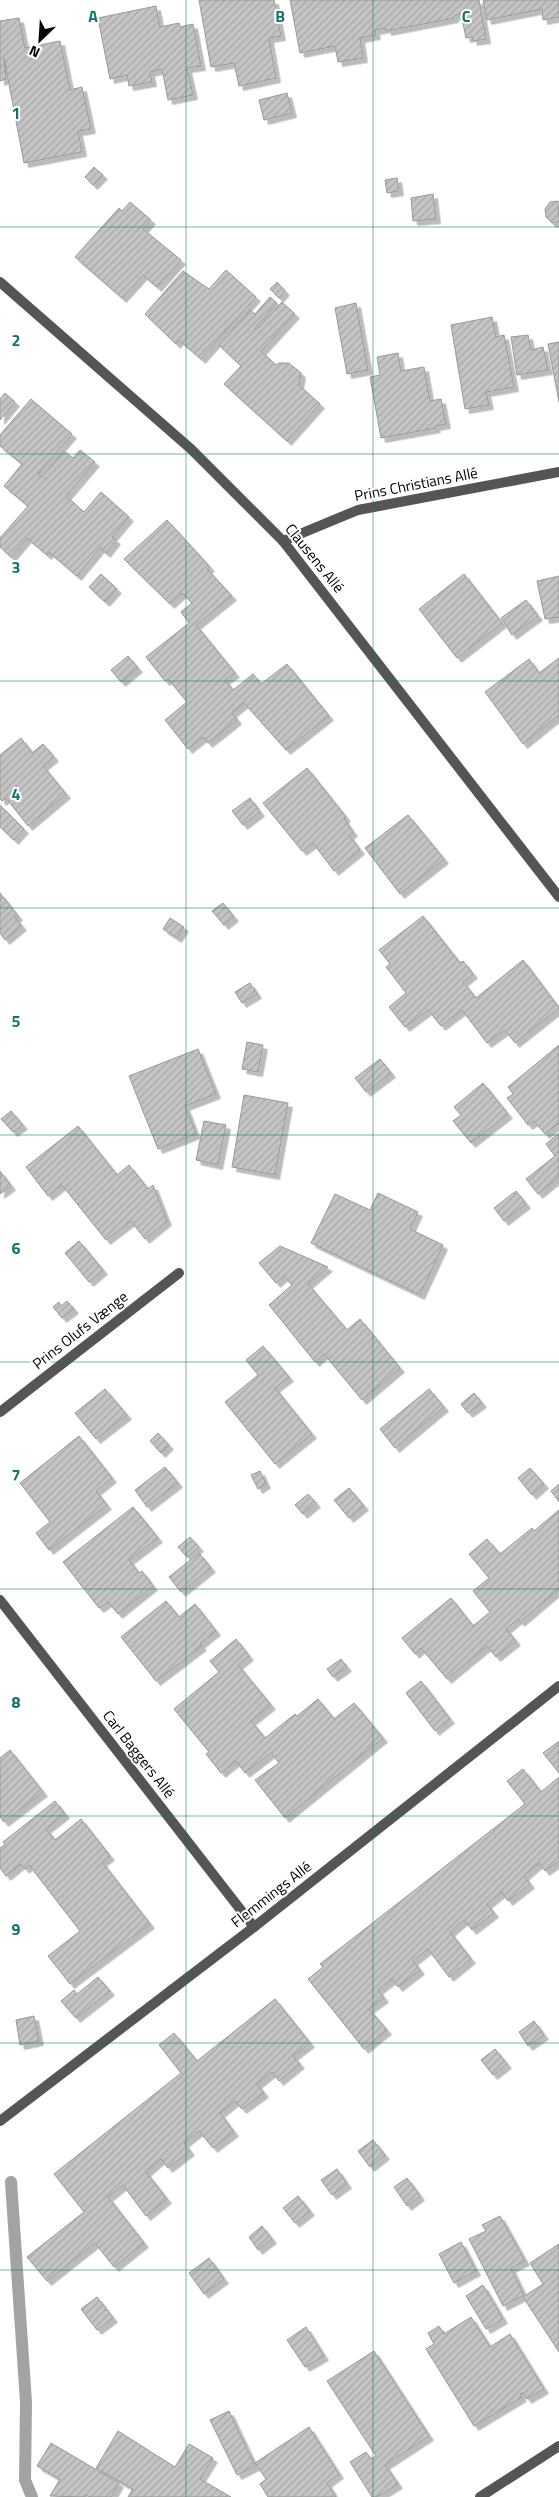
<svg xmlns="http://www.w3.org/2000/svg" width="559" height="2497" font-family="'Titillium Web',sans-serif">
<defs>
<pattern id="building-hatch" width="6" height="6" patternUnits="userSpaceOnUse" patternTransform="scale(1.25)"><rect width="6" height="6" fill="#c4c4c4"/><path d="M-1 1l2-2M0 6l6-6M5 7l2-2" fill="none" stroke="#a7a7a7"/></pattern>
<filter id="shadow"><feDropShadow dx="4.5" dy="4.5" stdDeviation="0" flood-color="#0004"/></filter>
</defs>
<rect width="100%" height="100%" fill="#fff"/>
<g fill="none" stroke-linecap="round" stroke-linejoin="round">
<path stroke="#a3a3a3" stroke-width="12" d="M11,2182L26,2402L25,2480L32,2497"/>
</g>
<g fill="url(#building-hatch)" stroke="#999" filter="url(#shadow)">
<path d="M199,0H274L281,36L269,38L276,78L239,86L234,63L211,67Z"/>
<path d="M290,0H479L486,39L473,41L472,37L466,38L461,14L454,16V18L387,31L386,28L375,30L376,35L360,38L363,58L338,62L335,46L300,53Z"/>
<path d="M483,0H559V17L543,20L542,9L487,20Z"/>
<path d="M156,6L160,27L179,23L180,27L193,24L201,66L187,68L193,95L168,100L162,69L150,72L152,82L129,86L127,75L110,79L98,18Z"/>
<path d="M19,18L25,48L60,41L70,90L82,87L91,129L78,131L82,152L24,163L4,58L6,79L0,81V21Z"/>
<path d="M287,93L292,113L264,120L259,100Z"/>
<path d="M94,167L103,175L93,185L85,177Z"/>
<path d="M397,178L399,191L387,193L385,180Z"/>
<path d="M433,194L436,219L413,221L411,198Z"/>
<path d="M558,201L559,221L552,223L546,217L545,209L550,202Z"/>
<path d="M130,202L151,220L143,229L181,260L157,287L143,275L122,298L75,257L119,208L122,211Z"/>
<path d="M226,270L256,297L201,359L179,340L176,344L145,314L183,271L209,289Z"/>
<path d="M277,282L285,291L279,298L270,289Z"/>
<path d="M270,297L277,303L255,328L256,330L282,302L295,314L261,351L276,365L279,363H289L301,373L299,385L320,404L287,441L224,384L241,366L219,345L250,310L255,314Z"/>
<path d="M356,303L368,370L347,374L335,308Z"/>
<path d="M492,317L496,337L504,335L514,387L486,392L489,405L465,409L451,325Z"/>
<path d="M528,335L531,350L543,347L548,370L517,375L511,337Z"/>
<path d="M559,342V402L548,344Z"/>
<path d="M398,353L401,371L424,367L430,401L441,399L446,424L435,426L436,428L381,438L370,377L380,375L377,357Z"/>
<path d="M5,393L15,402L0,420V399Z"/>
<path d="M31,399L72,434L38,474L42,477L64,451L73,458L80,450L95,462L66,496L84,512L101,492L129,517L112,537L116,540L106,553L100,548L77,576L49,552L47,555L27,538L11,557L0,547V538L28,506L4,486L22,464L0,446V435Z"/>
<path d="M167,520L210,567L207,569L232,596L196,625L235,673L225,680L233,690L253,674L261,684L287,664L329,716L286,750L244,703L232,713L237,720L208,743L203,737L188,749L165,720L187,702L168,679L165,681L146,657L189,623L181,612L192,603L182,593L170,604L124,559Z"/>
<path d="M101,574L117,589L105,602L89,587Z"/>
<path d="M464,574L502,623L457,658L419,609Z"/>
<path d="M559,576V617L545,619L537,581Z"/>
<path d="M526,600L538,616L512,635L501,618Z"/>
<path d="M128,656L138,668L121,682L111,670Z"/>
<path d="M559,658V715L523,744L485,692L529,659L539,673Z"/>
<path d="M21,738L32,753L43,744L54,757L43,766L66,794L28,826L6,798L2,801L0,799V755Z"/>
<path d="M307,768L346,817L344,819L353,832L349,835L360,850L334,871L313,843L302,851L263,803Z"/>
<path d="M250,798L260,812L243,825L232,811Z"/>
<path d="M0,805L24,829L14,840L0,827Z"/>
<path d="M408,815L444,859L400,894L365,848Z"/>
<path d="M0,893L18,916L15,918L22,926L5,940L0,933Z"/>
<path d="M223,903L234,917L224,925L212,911Z"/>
<path d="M423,916L460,963L463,961L473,974L463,982L476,998L523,960L559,1008L515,1043L505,1030L487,1043L462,1010L441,1026L428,1010L405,1027L389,1007L406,993L386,967L390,964L379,950Z"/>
<path d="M170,918L184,927L177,938L163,929Z"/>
<path d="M250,983L257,994L242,1003L235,992Z"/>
<path d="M247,1042L263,1045L258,1072L242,1069Z"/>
<path d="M559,1045V1123L545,1134L534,1121L528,1125L507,1098L513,1094L508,1087Z"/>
<path d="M198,1049L216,1094L185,1106L196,1134L158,1149L129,1076Z"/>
<path d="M380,1059L391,1073L366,1092L355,1078Z"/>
<path d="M483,1083L508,1114L471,1143L453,1121L461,1115L454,1107Z"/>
<path d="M244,1095L288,1103L275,1175L232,1167Z"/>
<path d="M11,1111L23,1125L13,1132L1,1119Z"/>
<path d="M204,1121L226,1125L218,1165L196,1160Z"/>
<path d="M78,1126L117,1175L129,1165L148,1189L153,1185L167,1221L145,1239L131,1221L106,1240L62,1185L48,1196L26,1167Z"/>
<path d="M559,1133V1177L538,1194L526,1179L555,1156L546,1144Z"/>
<path d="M0,1171L11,1186L0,1194Z"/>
<path d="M516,1191L526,1204L504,1221L494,1208Z"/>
<path d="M378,1193L418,1212L410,1229L443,1245L420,1295L311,1243L335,1194L370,1210Z"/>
<path d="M79,1241L103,1270L89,1282L65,1253Z"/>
<path d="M280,1246L328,1267L308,1284L347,1330L360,1319L400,1368L362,1400L324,1354L315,1362L269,1305L292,1285L284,1276L276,1283L259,1263Z"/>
<path d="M67,1301L74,1309L62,1318L53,1307L59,1302L61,1306Z"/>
<path d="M263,1346L289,1377L275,1388L312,1434L275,1464L225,1402L258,1375L246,1360Z"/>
<path d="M105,1389L127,1415L96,1439L75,1413Z"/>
<path d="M429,1389L444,1407L395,1448L380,1429Z"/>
<path d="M474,1393L482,1403L468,1413L461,1404Z"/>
<path d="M158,1433L169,1445L161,1453L150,1441Z"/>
<path d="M79,1436L112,1478L96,1491L107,1505L49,1550L36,1533L50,1522L20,1483Z"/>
<path d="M165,1467L178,1483L147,1507L135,1490Z"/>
<path d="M530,1468L544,1484L532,1495L518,1478Z"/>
<path d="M260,1471L266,1484L258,1489L251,1475Z"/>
<path d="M559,1484V1502L551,1491Z"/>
<path d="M349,1488L364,1506L349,1518L334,1500Z"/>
<path d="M308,1494L316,1503L303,1514L295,1505Z"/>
<path d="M133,1507L158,1538L129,1560L139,1573L142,1571L153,1586L118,1614L108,1602L99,1608L63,1562Z"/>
<path d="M559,1510V1589L520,1622L518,1619L506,1629L516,1641L496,1657L487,1646L447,1679L421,1648L415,1654L402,1638L451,1598L473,1626L490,1612L473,1591L489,1578L469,1554L487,1539L500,1554L532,1528L534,1531Z"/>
<path d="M190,1537L199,1547L187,1557L178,1547Z"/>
<path d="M199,1553L211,1568L181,1592L169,1577Z"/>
<path d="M166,1601L179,1617L195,1604L216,1631L200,1644L202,1646L156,1681L121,1637Z"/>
<path d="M236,1639L249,1656L238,1665L271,1705L251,1721L265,1738L295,1714L297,1716L318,1699L334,1719L354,1703L383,1738L285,1818L255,1780L279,1763L271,1753L245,1773L236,1761L221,1773L206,1754L209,1752L174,1709L219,1672L210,1661Z"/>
<path d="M341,1659L347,1667L333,1677L327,1669Z"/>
<path d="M421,1681L450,1719L435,1731L406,1693Z"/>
<path d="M559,1741V1773L543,1753Z"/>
<path d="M10,1750L43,1792L4,1822L0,1817V1758Z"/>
<path d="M523,1769L541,1792L559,1777V1861L545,1871L539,1863L524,1876L530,1884L508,1901L502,1892L487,1904L494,1913L472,1930L464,1920L450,1932L471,1959L449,1977L428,1949L413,1961L420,1970L398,1987L392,1979L378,1990L384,1998L369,2009L387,2030L364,2049L308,1979L323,1967L320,1964L525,1804L507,1781Z"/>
<path d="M55,1801L65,1814L46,1829L55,1840L81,1819L110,1856L102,1862L150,1924L70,1984L48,1956L80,1931L29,1865L25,1869L21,1864L6,1876L0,1868V1848L5,1845L3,1842Z"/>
<path d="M98,1977L110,1991L76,2018L61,2001L74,1990L77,1994Z"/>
<path d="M275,1999L310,2043L293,2056L300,2064L279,2081L272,2072L257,2084L264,2093L242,2109L235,2101L220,2113L234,2132L213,2148L199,2131L184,2143L190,2151L168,2168L161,2159L146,2172L167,2199L146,2216L123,2185L108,2197L144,2243L114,2267L95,2243L47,2281L27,2257L84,2212L54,2174L181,2073L159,2045L174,2033L197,2061Z"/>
<path d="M34,2016L39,2041L20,2045L16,2020Z"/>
<path d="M534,2021L544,2035L528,2046L519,2032Z"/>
<path d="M495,2049L507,2064L493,2075L481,2060Z"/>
<path d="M373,2140L385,2155L370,2167L358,2151Z"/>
<path d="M337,2169L347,2184L332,2195L321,2180Z"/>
<path d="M407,2178L420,2196L407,2206L394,2187Z"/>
<path d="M298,2196L310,2211L295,2223L283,2208Z"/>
<path d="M500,2216L525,2261L511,2268L524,2295L503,2306L469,2239L486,2231L482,2225Z"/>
<path d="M262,2226L272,2239L258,2250L249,2237Z"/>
<path d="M461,2242L476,2271L454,2283L439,2254Z"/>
<path d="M559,2244V2352L523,2297L543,2284L530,2263Z"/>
<path d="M209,2258L224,2279L204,2294L189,2273Z"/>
<path d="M483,2285L503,2319L486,2329L466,2296Z"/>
<path d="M97,2297L113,2318L97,2330L81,2309Z"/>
<path d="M471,2317L490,2347L510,2334L544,2389L527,2399L523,2393L520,2394L522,2397L474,2426L426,2349L434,2344L428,2333L439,2326L444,2334Z"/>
<path d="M306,2327L324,2356L305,2367L287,2340Z"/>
<path d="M374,2351L429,2436L385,2465L398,2484L377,2497H372L350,2462L366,2452L371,2459L376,2456L327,2381Z"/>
<path d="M229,2411L255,2466L237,2475L210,2420Z"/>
<path d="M309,2427L339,2474L327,2483L336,2497H268L260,2484L266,2479L255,2463Z"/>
<path d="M118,2431L175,2467L189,2444L213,2458L200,2479L231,2497H128L133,2489L96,2468Z"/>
<path d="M51,2443L119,2483L111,2497H90L86,2495L85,2497L50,2496L60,2479L37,2466Z"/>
</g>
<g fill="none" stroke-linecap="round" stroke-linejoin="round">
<g stroke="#555" stroke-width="10">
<path d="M0,282L191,449L283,541L559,897"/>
<path d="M283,541L358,510L559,472"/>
<path d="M0,1412L179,1273"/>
<path d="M0,1600L254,1927"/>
<path d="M0,2121L254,1927L559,1686"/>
<path d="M480,2497L559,2446"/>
</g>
</g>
<path fill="none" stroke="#0f766e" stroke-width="1" stroke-opacity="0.55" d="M186,0V2497M373,0V2497M0,227H559M0,454H559M0,681H559M0,908H559M0,1135H559M0,1362H559M0,1589H559M0,1816H559M0,2043H559M0,2270H559"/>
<g text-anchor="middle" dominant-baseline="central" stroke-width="4" stroke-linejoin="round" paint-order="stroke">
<g font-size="15" fill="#000" stroke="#fff">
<text transform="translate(416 484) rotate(-11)">Prins Christians Allé</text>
<text transform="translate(315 558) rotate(51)">Clausens Allé</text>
<text transform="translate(80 1330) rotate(-38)">Prins Olufs Vænge</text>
<text transform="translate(139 1754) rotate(52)">Carl Baggers Allé</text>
<text transform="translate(271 1894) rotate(-38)">Flemmings Allé</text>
</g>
</g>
<g font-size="16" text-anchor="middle" font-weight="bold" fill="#0f766e" stroke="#fff" stroke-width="4" stroke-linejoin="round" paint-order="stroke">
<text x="93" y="22">A</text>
<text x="280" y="22">B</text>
<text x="466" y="22">C</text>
<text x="16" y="119">1</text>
<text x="16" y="346">2</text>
<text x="16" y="573">3</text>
<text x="16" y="800">4</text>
<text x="16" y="1027">5</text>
<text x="16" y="1254">6</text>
<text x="16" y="1481">7</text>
<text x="16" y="1708">8</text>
<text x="16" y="1935">9</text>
</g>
<g transform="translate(40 40) rotate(205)" stroke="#ffffff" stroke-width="4" paint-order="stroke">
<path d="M0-4L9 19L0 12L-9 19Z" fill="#000000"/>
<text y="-8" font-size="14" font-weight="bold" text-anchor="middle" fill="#000000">N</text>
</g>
</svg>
